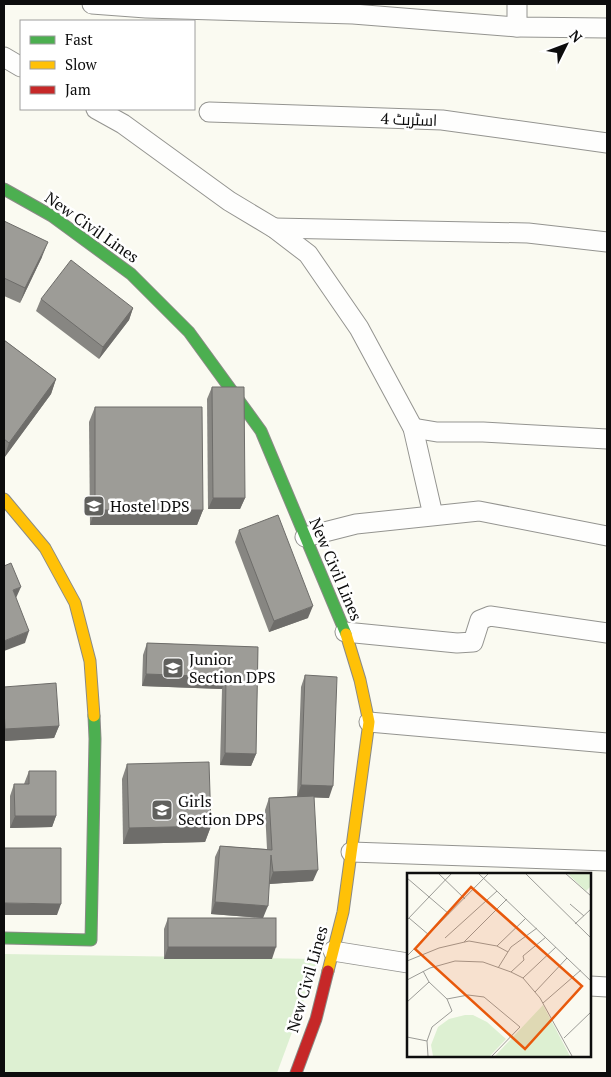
<svg xmlns="http://www.w3.org/2000/svg" width="611" height="1077" font-family="'PT Serif',Cairo,serif">
<rect width="100%" height="100%" fill="#fafaf1"/>
<path fill="#ddf0d2" d="M4,954L319,959L277,1073H4Z"/>
<g fill="none" stroke-linecap="round" stroke-linejoin="round">
<g stroke="#949490" stroke-width="21">
<g id="street">
<path d="M92,4L146,8L353,14L517,27L607,28"/>
<path d="M517,27V4"/>
<path d="M4,57L21,67"/>
<path d="M96,109L123,124L229,201L274,228L308,254L359,328L413,428L433,515"/>
<path d="M209,112L442,120L607,143"/>
<path d="M274,228L528,233L607,242"/>
<path d="M413,428L437,432H483L607,439"/>
<path d="M305,537L356,524L479,511L607,536"/>
<path d="M345,632L457,643L473,642L480,620L490,616L607,633"/>
<path d="M369,722L607,743"/>
<path d="M351,852L607,861"/>
<path d="M333,951L408,963"/>
<path d="M590,986L607,987"/>
</g>
</g>
<g stroke="#8a8a86" stroke-width="13">
<g id="fast">
<path d="M4,189L52,216L131,274L189,332L261,431L346,634"/>
<path d="M4,938L91,940L95,739L94,716"/>
</g>
</g>
<g stroke="#8a8a86" stroke-width="13">
<g id="slow">
<path d="M4,499L45,548L75,603L90,661L94,716"/>
<path d="M328,971L343,912L369,722L360,680L346,634"/>
</g>
</g>
<g stroke="#8a8a86" stroke-width="13">
<path id="jam" d="M296,1073L316,1019L328,971"/>
</g>
<use href="#street" stroke="#fefefd" stroke-width="19"/>
<use href="#fast" stroke="#4caf50" stroke-width="11"/>
<use href="#slow" stroke="#ffc107" stroke-width="11"/>
<use href="#jam" stroke="#c62828" stroke-width="11"/>
</g>
<g fill="#878682">
<path d="M4,221L42,257L20,303L4,296Z"/>
<path d="M41,299L133,308L129,320L99,359L36,311Z"/>
<path d="M4,340L56,379L51,394L4,458Z"/>
<path d="M212,387L245,498L240,509H208L207,399Z"/>
<path d="M95,407L203,510L197,525H90L89,422Z"/>
<path d="M239,530L308,618L269,632L235,542Z"/>
<path d="M147,643L258,647L256,754L251,766L220,765L222,689L142,686L143,655Z"/>
<path d="M305,675L329,798L314,797L313,881L269,884L263,918L272,959H164V929L168,918H263L211,914L215,857L220,846L267,849L265,810L269,798L297,796L301,687Z"/>
<path d="M4,687L59,726L54,738L4,741Z"/>
<path d="M127,764L211,826L205,842L123,844L122,779Z"/>
<path d="M29,771L56,816L52,827L10,828V796L14,784H24Z"/>
</g>
<g fill="#6e6d6a">
<path d="M48,242L42,257L20,303L25,288Z"/>
<path d="M133,308L129,320L99,359L103,347Z"/>
<path d="M56,379L51,394L4,458L9,443Z"/>
<path d="M213,498H245L240,509H208Z"/>
<path d="M95,510H203L197,525H90Z"/>
<path d="M21,587L16,598L13,590Z"/>
<path d="M313,606L308,618L269,632L274,621Z"/>
<path d="M29,631L25,643L4,651V641Z"/>
<path d="M146,674L226,677L222,689L142,686Z"/>
<path d="M59,726L54,738L4,741V734L5,729Z"/>
<path d="M225,753L256,754L251,766L220,765Z"/>
<path d="M301,785L333,786L329,798L297,797Z"/>
<path d="M15,816H56L52,827L10,828Z"/>
<path d="M211,826L205,842L123,844L129,828Z"/>
<path d="M318,870L313,881L269,884L273,872Z"/>
<path d="M215,902L268,906L263,918L211,914Z"/>
<path d="M4,903L61,904L57,915H4Z"/>
<path d="M168,947H276L272,959H164Z"/>
</g>
<g fill="#9d9c97" stroke="#6e6d6a">
<path d="M4,221L48,242L25,288L4,278Z"/>
<path d="M71,260L133,308L103,347L41,299Z"/>
<path d="M4,340L56,379L9,443L4,439Z"/>
<path d="M212,387H244L245,498H213Z"/>
<path d="M95,407H202L203,510H95Z"/>
<path d="M278,515L313,606L274,621L239,530Z"/>
<path d="M11,563L21,587L13,590L29,631L4,641V566Z"/>
<path d="M147,643L258,647L256,754L225,753L226,677L146,674Z"/>
<path d="M305,675L337,677L333,786L301,785Z"/>
<path d="M56,683L59,726L5,729L4,708V687Z"/>
<path d="M209,762L211,826L129,828L127,764Z"/>
<path d="M29,771H56V816H15L14,784H29Z"/>
<path d="M314,796L318,870L273,872L271,855L268,906L215,902L220,846L272,850L269,798Z"/>
<path d="M4,848H61V904L4,903Z"/>
<rect x="168" y="918" width="108" height="29"/>
</g>
<defs>
<g id="school-square" transform="scale(1.125)"><rect x="-9" y="-9" width="18" height="18" rx="4" fill="#60605d" stroke="#fff"/><path d="M0-5L7-2L0 1L-7-2ZM-4 1L0 2.5L4 1V4Q0 6-4 4Z" fill="#fff"/></g>
</defs>
<g fill-rule="evenodd">
<use href="#school-square" x="94" y="506"/>
<use href="#school-square" x="173" y="668"/>
<use href="#school-square" x="162" y="810"/>
</g>
<g text-anchor="middle" dominant-baseline="central" stroke-width="5" stroke-linejoin="round" paint-order="stroke">
<g font-size="16" fill="#0d0d0d" stroke="#fff">
<text transform="translate(409 119) rotate(2)">اسٹریٹ 4</text>
<text transform="translate(92 227) rotate(35)">New Civil Lines</text>
<text transform="translate(336 569) rotate(67)">New Civil Lines</text>
<text transform="translate(307 979) rotate(-74)">New Civil Lines</text>
</g>
<g font-size="16" fill="#0d0d0d" stroke="#fff" text-anchor="start">
<text x="110" y="506">Hostel DPS</text>
<text x="189" y="659">Junior<tspan x="189" dy="18">Section DPS</tspan></text>
<text x="178" y="801">Girls<tspan x="178" dy="18">Section DPS</tspan></text>
</g>
</g>
<g transform="translate(407 873)">
<rect width="184" height="184" fill="#fafaf1"/>
<path d="M160,0H184V13L179,18ZM136,132L163,183H88ZM58,142H66L80,149L99,166L83,183H26L24,172L31,154L42,146Z" fill="#ddf0d2"/>
<path fill="none" stroke="#9b9b96" stroke-width="1" d="M31,0L58,26M71,0L184,108M118,0L184,65M158,0L184,23M0,5L42,41M163,31L177,43M2,45L22,62M0,47L45,0M168,51L184,36M38,65L90,18M57,69L100,26M90,73L119,45M0,83L82,0M0,88L32,75L62,68L90,73L101,79M91,95L104,74L130,55M16,98L22,109L40,126L45,138L25,154L20,168L21,183M104,99L117,87L116,83L139,64M116,105L149,74M0,107L23,95L48,88L76,89L104,99L116,105L133,125L165,183M128,119L160,85M40,126L61,122L77,124L113,154L85,183M0,129L22,109M136,130L174,97M0,164L20,168M157,165L184,139"/>
<path fill="#e8590c" fill-opacity="0.15" stroke="#e8590c" stroke-width="2.5" d="M64,14L175,113L118,176L8,76Z"/>
<rect width="184" height="184" fill="none" stroke="#0d0d0d" stroke-width="2.5"/>
</g>
<rect width="611" height="1077" fill="none" stroke="#0d0d0d" stroke-width="10"/>
<rect x="20" y="20" width="175" height="90" fill="#ffffff" stroke="#9e9e9e"/>
<rect x="30" y="36" width="25" height="8" fill="#4caf50" stroke="#9e9e9e"/>
<text x="65" y="45" font-size="15" fill="#0d0d0d">Fast</text>
<rect x="30" y="61" width="25" height="8" fill="#ffc107" stroke="#9e9e9e"/>
<text x="65" y="70" font-size="15" fill="#0d0d0d">Slow</text>
<rect x="30" y="86" width="25" height="8" fill="#c62828" stroke="#9e9e9e"/>
<text x="65" y="95" font-size="15" fill="#0d0d0d">Jam</text>
<g transform="translate(566 45) rotate(48)" stroke="#ffffff" stroke-width="4" paint-order="stroke">
<path d="M0-4L9 19L0 12L-9 19Z" fill="#0d0d0d"/>
<text y="-8" font-size="14" font-weight="bold" text-anchor="middle" fill="#0d0d0d">N</text>
</g>
</svg>
